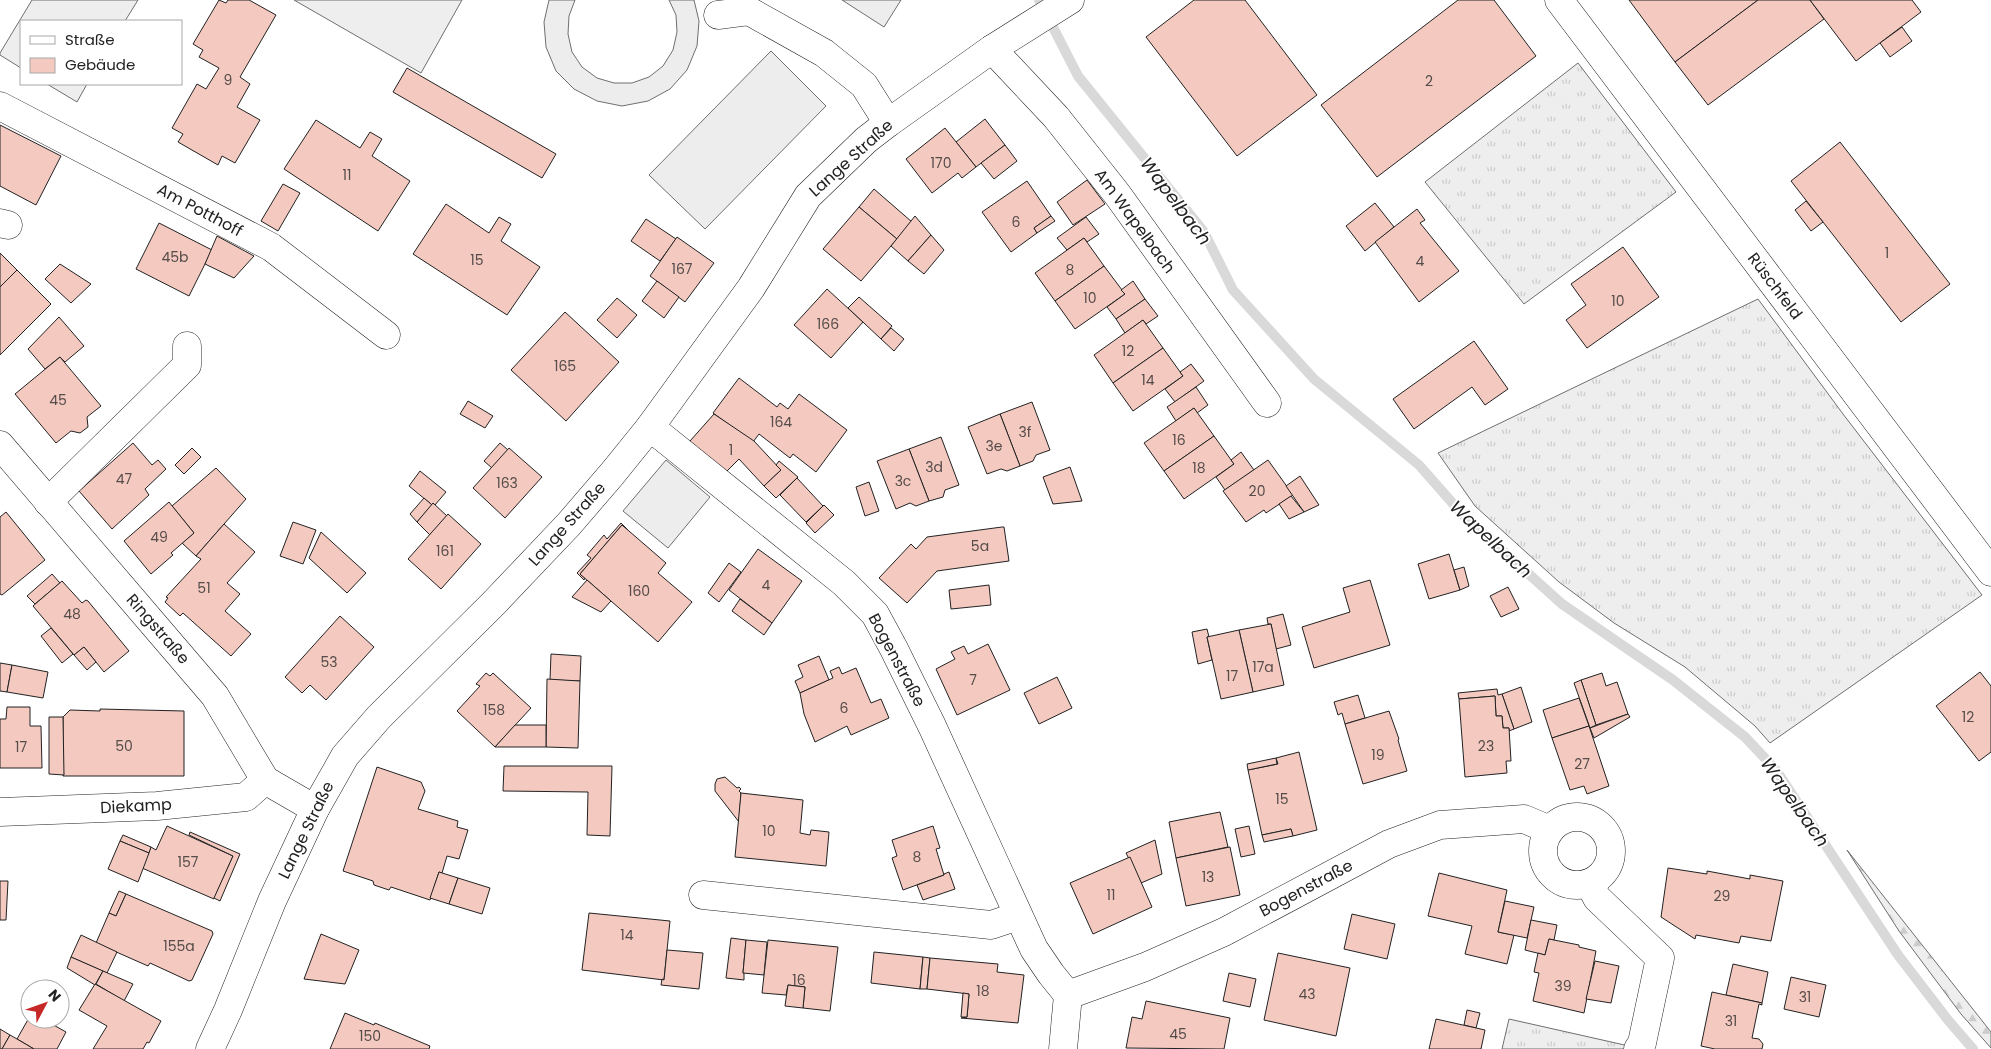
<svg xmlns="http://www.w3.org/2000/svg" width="1991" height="1049" font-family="Poppins,sans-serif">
<defs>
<pattern id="grass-tufts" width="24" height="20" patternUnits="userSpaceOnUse" patternTransform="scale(1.25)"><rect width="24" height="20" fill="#eee"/><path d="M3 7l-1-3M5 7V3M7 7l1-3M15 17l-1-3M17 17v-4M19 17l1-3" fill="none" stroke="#ccc"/></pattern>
<pattern id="forest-firs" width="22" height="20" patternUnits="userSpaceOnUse" patternTransform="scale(1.25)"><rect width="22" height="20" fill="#eee"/><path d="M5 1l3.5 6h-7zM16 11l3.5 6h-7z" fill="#ccc"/></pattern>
</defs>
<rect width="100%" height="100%" fill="#fff"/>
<g fill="url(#grass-tufts)" stroke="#6f6f6f">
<path d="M1578,63L1676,192L1524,304L1425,182Z"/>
<path d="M1758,299L1843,414L1982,595L1770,743L1755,726L1685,667L1614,623L1559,582L1475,506L1438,453Z"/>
<path d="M1509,1019L1629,1046L1627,1049H1502Z"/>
</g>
<path fill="url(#forest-firs)" stroke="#6f6f6f" d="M1847,850L1991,1032V1048L1961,1014L1899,931Z"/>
<g fill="#eee" stroke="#6f6f6f">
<path d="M32,0H138L125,21H21V68L0,55V53Z"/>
<path d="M294,0H462L421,73Z"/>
<path d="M47,84H87L77,102Z"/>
</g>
<g fill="#ededed" stroke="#6f6f6f">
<path d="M549,0H575L569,16L568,34L572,52L582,67L597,78L614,83H632L649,77L663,66L673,50L677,32L676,15L669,0H694L699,21L697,46L687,70L670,89L648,101L622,106L597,101L574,89L556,71L546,47L544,22Z"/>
<path d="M842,0H901L884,27Z"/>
<path d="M771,51L826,106L705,229L649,175Z"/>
<path d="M666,460L710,497L668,548L623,511Z"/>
</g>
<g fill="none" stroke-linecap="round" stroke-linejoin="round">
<path stroke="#d9d9d9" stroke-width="10" d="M1039,0L1078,76L1204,232L1233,290L1314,379L1419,465L1463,515L1562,604L1673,680L1745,737L1776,770L1898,955L1948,1020L1973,1049"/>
</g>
<g fill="#f3c9c0" stroke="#222">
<path d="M219,0L226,3L228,0H249L276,15L240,77L250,84L237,107L260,120L235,163L222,156L218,165L178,142L183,134L172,128L197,84L206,89L219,68L199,57L203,50L193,44Z"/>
<path d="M1194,0H1245L1317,95L1237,156L1146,37Z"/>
<path d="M1458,0H1494L1536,56L1377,177L1321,105Z"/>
<path d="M1629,0H1758L1675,62Z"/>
<path d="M1758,0H1810L1824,19L1708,105L1675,62Z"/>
<path d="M1810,0H1912L1921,12L1856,61Z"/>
<path d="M1902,27L1912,41L1890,57L1880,43Z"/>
<path d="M407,68L556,154L542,178L393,92Z"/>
<path d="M985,119L1005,145L976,167L956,142Z"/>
<path d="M316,120L360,148L370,132L382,139L372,156L410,181L378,231L284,169Z"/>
<path d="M0,125L61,156L36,205L0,186Z"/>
<path d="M945,128L976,167L962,178L958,173L932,193L906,159Z"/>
<path d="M1840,142L1950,284L1901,322L1791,181Z"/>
<path d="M1005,145L1017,161L994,179L981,163Z"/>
<path d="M1087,180L1105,204L1073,225L1057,202Z"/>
<path d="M1027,181L1051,216L1034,228L1037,233L1011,252L982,212Z"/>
<path d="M283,184L300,193L278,231L261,221Z"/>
<path d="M874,189L912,222L897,239L859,207Z"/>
<path d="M1806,201L1823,222L1811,231L1795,210Z"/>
<path d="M1375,203L1394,227L1365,251L1346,226Z"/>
<path d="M446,204L489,233L499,217L511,224L501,241L540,267L507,315L413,254Z"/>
<path d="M859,207L897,239L861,281L823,249Z"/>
<path d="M1417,209L1425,220L1420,223L1459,271L1419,302L1375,242Z"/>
<path d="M915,216L931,235L908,261L891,246Z"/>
<path d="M1051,216L1055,221L1037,233L1034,228Z"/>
<path d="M1086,217L1099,234L1087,242L1084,238L1067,250L1057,238Z"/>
<path d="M646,219L676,239L660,261L631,241Z"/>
<path d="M159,223L212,250L189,296L136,269Z"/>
<path d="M931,235L944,250L924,274L908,261Z"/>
<path d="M217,236L254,256L234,278L205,264Z"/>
<path d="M677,237L714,263L685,302L650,276Z"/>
<path d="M1084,238L1104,266L1055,301L1035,273Z"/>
<path d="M1623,247L1659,297L1587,348L1566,320L1586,305L1571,284Z"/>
<path d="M0,253L17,270L0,287Z"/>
<path d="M60,264L91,284L71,303L45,279Z"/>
<path d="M1104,266L1125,294L1075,329L1055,301Z"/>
<path d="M17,270L51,304L0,355V287Z"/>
<path d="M657,281L679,297L664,318L642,301Z"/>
<path d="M1133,281L1145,299L1116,319L1107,307L1125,294L1121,290Z"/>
<path d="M827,289L863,322L831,358L794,325Z"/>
<path d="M859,297L892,326L881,339L848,308Z"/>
<path d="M617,298L637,315L617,338L597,320Z"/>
<path d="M1145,299L1158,316L1146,324L1143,320L1125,333L1116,319Z"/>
<path d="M565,312L619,362L566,421L511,370Z"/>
<path d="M59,317L84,346L65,362L60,357L45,369L28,349Z"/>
<path d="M1143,320L1163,348L1113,383L1094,355Z"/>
<path d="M891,328L904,339L894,351L881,339Z"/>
<path d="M1474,341L1508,389L1485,405L1472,387L1414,429L1393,399Z"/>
<path d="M1163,348L1183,376L1133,411L1113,383Z"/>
<path d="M60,357L101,406L87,417L88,427L80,433L71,431L56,443L15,394Z"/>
<path d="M1191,364L1204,381L1175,402L1165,389L1183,376L1180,372Z"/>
<path d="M739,378L777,407L780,403L788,409L799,394L847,430L816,472L793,454L790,458L759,434L753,442L713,413Z"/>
<path d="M1196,387L1208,405L1197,413L1194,408L1176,421L1167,407Z"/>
<path d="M468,401L493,416L485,428L460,414Z"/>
<path d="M1032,402L1050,450L1036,455L1033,461L1020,466L1000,414Z"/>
<path d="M1194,408L1214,436L1164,471L1144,443Z"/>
<path d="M714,414L754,441L781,470L764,486L739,459L725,473L690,441Z"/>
<path d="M1000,414L1020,466L1007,471L1001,469L987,474L968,427Z"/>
<path d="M1214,436L1234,464L1184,499L1164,471Z"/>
<path d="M941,437L959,485L945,490L943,497L929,501L909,449Z"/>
<path d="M133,443L152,465L158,460L166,469L145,489L149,495L112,529L79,491Z"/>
<path d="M500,443L508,450L492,468L484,461Z"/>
<path d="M192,448L201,457L184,474L175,465Z"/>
<path d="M509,448L542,477L505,518L473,488Z"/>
<path d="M909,449L929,501L916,506L910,503L896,509L877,461Z"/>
<path d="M1241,452L1254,470L1225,490L1216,477L1234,464L1231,460Z"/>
<path d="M1268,460L1293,495L1266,513L1264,510L1246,522L1223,491Z"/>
<path d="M779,461L798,477L776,498L764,486L781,470L776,465Z"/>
<path d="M1070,467L1082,501L1053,504L1043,477Z"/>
<path d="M216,468L246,499L196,556L182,543L194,533L172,506Z"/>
<path d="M420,471L446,492L435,505H432L409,486Z"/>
<path d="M1300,476L1319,505L1304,512L1286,486Z"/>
<path d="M797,478L823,506L806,522L780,495Z"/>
<path d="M869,482L879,511L865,516L856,487Z"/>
<path d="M1291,496L1304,512L1289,519L1279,504Z"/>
<path d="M424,498L432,505L417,522L410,514Z"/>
<path d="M169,502L194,533L171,553L173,555L151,574L124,541Z"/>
<path d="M433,503L447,516L430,535L417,522Z"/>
<path d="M824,505L834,515L815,533L806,523Z"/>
<path d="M6,512L45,560L2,595L0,594V517Z"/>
<path d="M448,514L481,544L441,589L408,559Z"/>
<path d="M293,522L316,530L303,564L280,556Z"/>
<path d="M621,523L628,530L622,525L580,574L585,578L584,580L577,573L591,558L587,555L604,535L607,539Z"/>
<path d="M224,524L255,552L227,583L240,594L225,611L251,634L231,656L183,613L180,616L165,602L168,598L166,597L201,559L196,556Z"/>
<path d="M622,525L666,563L658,573L692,602L658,642L580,574Z"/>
<path d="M1002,527H1004L1009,561L937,571L907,603L879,578L911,544L916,549L927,537Z"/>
<path d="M321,532L366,573L347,593L309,558Z"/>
<path d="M758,549L802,581L772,623L729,590Z"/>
<path d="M1449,554L1460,590L1429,599L1418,564Z"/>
<path d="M729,563L741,572L719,602L708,593Z"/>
<path d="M1464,567L1469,586L1460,590L1454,570Z"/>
<path d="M52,574L60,583L35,604L27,596Z"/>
<path d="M587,580L611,601L601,612L572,597Z"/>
<path d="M1370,580L1390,645L1314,668L1302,627L1350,612L1343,588Z"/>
<path d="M62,581L82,603L86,600L88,601L129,651L104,672L84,647L74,655L33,606Z"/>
<path d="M989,585L991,605L951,609L949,590Z"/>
<path d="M1508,587L1519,609L1501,617L1490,596Z"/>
<path d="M740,599L772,623L764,635L732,611Z"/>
<path d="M1283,614L1291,645L1276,649L1271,624H1268L1267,618Z"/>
<path d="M340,616L374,647L326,700L310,685L302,693L285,677Z"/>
<path d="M1271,624L1284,685L1253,692L1239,630Z"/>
<path d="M51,628L73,654L62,663L41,636Z"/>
<path d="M1207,629L1209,637H1207L1212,660L1198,664L1192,632Z"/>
<path d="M1239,630L1253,692L1221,699L1207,637Z"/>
<path d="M988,644L1010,690L957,715L936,669L955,659L951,652L964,646L968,654Z"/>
<path d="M84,647L96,662L87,670L74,655Z"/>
<path d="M551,654L581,656L580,681L550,680Z"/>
<path d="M819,656L829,680L800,693L795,681L803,677L798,665Z"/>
<path d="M0,663L12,665L7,692L0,691Z"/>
<path d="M12,665L48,672L43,698L7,692Z"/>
<path d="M839,667L842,674L856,668L871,703L881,699L889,718L851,735L847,726L815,742L804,714L800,693L833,678L830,671Z"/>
<path d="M1980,672L1991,686V752L1979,761L1936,706Z"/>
<path d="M486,673L490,676L493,673L531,708L495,747L457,711L480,686L476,684Z"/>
<path d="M1602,673L1606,686L1617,682L1628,714L1596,725L1581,680Z"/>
<path d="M1057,677L1072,708L1039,724L1024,693Z"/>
<path d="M547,679L580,681L578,748L546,747Z"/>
<path d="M1581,680L1596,725L1590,728L1574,683Z"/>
<path d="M1521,687L1532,722L1514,729L1502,694Z"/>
<path d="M1497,689L1498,695L1502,694L1514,729L1509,731V728H1503L1502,716H1496L1495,696L1459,699L1458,693Z"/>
<path d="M1358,695L1365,718L1345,724L1342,713L1338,715L1334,702Z"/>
<path d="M1495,696L1496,716H1502L1503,728H1509L1511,761H1506L1507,773L1465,777L1459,699Z"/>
<path d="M1579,698L1589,726L1552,738L1543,710Z"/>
<path d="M7,707H30V726H41L42,768H0V719H6Z"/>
<path d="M100,709L184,711V776H63V717L70,710L100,711Z"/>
<path d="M1389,711L1399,739L1398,740L1407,771L1363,784L1345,724Z"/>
<path d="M1628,714L1630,717L1594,738L1590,728Z"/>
<path d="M49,717H63L64,775L49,774Z"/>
<path d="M515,725H546V747H495Z"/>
<path d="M1589,726L1609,786L1587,794L1584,786L1570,790L1552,738Z"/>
<path d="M1299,752L1317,830L1293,836L1291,829L1262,835L1248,770L1278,764L1276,758Z"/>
<path d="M1276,758L1277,764L1248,770L1247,764Z"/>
<path d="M504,766H612L610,836L587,835L588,792L503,791Z"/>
<path d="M377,767L421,782L425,791L418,809L458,821L457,827L468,830L459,859L447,856L442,873L439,872L430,900L391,887L389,890L374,885L373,881L343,871Z"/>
<path d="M725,777L737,788L739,787L741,789L739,791L741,793L739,822L715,791V784L717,779Z"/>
<path d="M741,793L803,800L800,833L810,835L811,830L829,832L826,866L735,857Z"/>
<path d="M1220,812L1228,847L1176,858L1169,822Z"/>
<path d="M167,826L233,856L214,899L142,868L151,847L156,850Z"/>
<path d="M933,826L940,848L936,849L944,875L903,890L892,858L897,856L892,840Z"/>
<path d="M1249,826L1255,854L1241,857L1235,829Z"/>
<path d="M1291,829L1293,836L1264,842L1262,835Z"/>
<path d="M190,832L240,854L220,901L214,898L233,856L189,835Z"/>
<path d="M123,835L151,847L149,853L120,841Z"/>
<path d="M1155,840L1162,874L1141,883L1126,853Z"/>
<path d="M120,841L149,853L138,882L108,869Z"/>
<path d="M1230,847L1240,895L1186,906L1176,858Z"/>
<path d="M1130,857L1152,907L1093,934L1070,883Z"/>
<path d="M1668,868L1707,874V871L1750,879V875L1783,881L1771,941L1741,936L1739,943L1696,935L1695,939L1661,917Z"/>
<path d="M439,872L458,878L449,904L430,898Z"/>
<path d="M949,872L955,889L923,900L917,885L944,875V874Z"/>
<path d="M1439,873L1507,890L1498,932L1514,935L1507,964L1465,954L1472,926L1428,916Z"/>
<path d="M458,878L490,888L482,914L449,904Z"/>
<path d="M0,881H8L6,920H0Z"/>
<path d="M119,891L126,894L116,916L109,913Z"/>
<path d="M126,894L212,931L213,934L192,980L189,981L150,963L148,966L96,943L109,913L116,916Z"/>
<path d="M1505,901L1534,907L1527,938L1498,932Z"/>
<path d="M589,913L670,921L664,980L582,970Z"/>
<path d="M1352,914L1395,924L1387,959L1344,949Z"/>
<path d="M1531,920L1557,925L1554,940L1549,939L1545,955L1525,950Z"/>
<path d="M321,934L359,950L345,984L304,979Z"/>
<path d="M81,935L117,952L107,973L71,957Z"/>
<path d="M731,938L746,940L743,973H744V980L726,978Z"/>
<path d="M1549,939L1579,945V947L1596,951L1584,1013L1533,1001L1539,973L1534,972L1538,953L1545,955Z"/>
<path d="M746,940L767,942L764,975L743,973Z"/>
<path d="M768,940L838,947L830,1011L803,1008L805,987L788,985L786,995L762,993Z"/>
<path d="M667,950L703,953L699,989L661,985L662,979L664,980Z"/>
<path d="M874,952L923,957L920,989L871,983Z"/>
<path d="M1278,953L1350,968L1336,1036L1264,1020Z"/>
<path d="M71,957L103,971L95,985L67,968Z"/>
<path d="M923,957L930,958L927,989H920Z"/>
<path d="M930,958L998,964L997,972L1024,975L1018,1023L961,1018L967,1017L969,994L927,989Z"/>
<path d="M1595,961L1619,966L1611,1003L1586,999Z"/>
<path d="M1733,964L1768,972L1762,1003L1726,995Z"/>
<path d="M103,971L133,984L124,1001L96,984Z"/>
<path d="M1229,973L1256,979L1250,1007L1223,1001Z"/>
<path d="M1791,977L1826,985L1819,1017L1784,1009Z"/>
<path d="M95,984L161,1021L149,1043L147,1042L143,1049H93L107,1026L79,1010Z"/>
<path d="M788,985L805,987L803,1008L785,1006Z"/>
<path d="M1712,992L1762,1003V1005L1759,1004L1752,1038L1759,1039L1763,1044L1762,1049H1715L1701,1046Z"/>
<path d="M963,993L969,994L967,1017H961Z"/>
<path d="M1146,1001L1230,1018L1224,1049L1126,1048L1132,1017L1142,1019Z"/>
<path d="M1467,1010L1480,1013L1476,1028L1464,1025Z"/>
<path d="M345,1013L374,1025L375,1023L430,1046L429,1049H330Z"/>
<path d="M30,1016V1019H43L66,1032L57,1049H34L17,1039Z"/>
<path d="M1436,1019L1485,1030L1481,1049H1429Z"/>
<path d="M0,1029L10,1035L2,1049H0Z"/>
<path d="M10,1035L17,1039L34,1049H2Z"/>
</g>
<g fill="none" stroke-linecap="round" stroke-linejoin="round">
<g stroke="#222" stroke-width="29">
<g id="minor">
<path d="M1559,0L1991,572"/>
<path d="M718,15L749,11L824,53L864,85L888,123"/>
<path d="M992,49L1056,117L1117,194L1267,403"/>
<path d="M0,106L271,247L386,335"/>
<path d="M0,223L8,225"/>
<path d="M650,427L844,583L875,614L894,649L932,726L1034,949L1051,974L1068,995L1063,1049"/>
<path d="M0,445L215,696L265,780L315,809"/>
<path d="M48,502L187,365V346"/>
<path d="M0,812L157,806L246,797L265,780"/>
<circle cx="1577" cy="851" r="34"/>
<path d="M1589,883L1597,898L1660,958L1642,1043L1638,1049"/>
<path d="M703,895L991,925L1018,916"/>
<path d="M1068,995L1145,967L1224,932L1389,844L1440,825L1524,819L1550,830"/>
</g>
</g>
<g stroke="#222" stroke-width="29">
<path id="major" d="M210,1049L228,1010L272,901L315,809L345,756L379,717L494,603L569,524L612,474L650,427L751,288L808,196L866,140L888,123L992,49L1070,0"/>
</g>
<use href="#minor" stroke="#fff" stroke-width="28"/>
<use href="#major" stroke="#fff" stroke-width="28"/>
</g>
<g text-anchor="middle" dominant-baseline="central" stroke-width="4" stroke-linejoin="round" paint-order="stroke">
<g font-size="14" fill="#564c4a">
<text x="228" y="80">9</text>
<text x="1429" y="81">2</text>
<text x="941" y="163">170</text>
<text x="347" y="175">11</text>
<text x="1016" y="222">6</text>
<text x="1887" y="253">1</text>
<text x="175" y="257">45b</text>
<text x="477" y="260">15</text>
<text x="1420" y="261">4</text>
<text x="682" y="269">167</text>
<text x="1070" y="270">8</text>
<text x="1090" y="298">10</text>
<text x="1618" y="301">10</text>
<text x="828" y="324">166</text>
<text x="1128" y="351">12</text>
<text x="565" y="366">165</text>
<text x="1148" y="380">14</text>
<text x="58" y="400">45</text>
<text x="781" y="422">164</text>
<text x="1025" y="432">3f</text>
<text x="1179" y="440">16</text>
<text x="994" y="446">3e</text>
<text x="731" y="450">1</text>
<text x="934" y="467">3d</text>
<text x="1199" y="468">18</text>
<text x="124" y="479">47</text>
<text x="903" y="481">3c</text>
<text x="507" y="483">163</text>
<text x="1257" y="491">20</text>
<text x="159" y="537">49</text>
<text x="980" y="546">5a</text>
<text x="445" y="551">161</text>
<text x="766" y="585">4</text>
<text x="204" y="588">51</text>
<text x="639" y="591">160</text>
<text x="72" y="614">48</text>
<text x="329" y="662">53</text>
<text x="1263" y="667">17a</text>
<text x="1232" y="676">17</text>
<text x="973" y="680">7</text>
<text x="844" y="708">6</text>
<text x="494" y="710">158</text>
<text x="1968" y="717">12</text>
<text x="124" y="746">50</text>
<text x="1486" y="746">23</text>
<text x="21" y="747">17</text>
<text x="1378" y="755">19</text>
<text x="1582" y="764">27</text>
<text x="1282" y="799">15</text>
<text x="769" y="831">10</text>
<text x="917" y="857">8</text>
<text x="188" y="862">157</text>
<text x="1208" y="877">13</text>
<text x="1111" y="895">11</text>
<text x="1722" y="896">29</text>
<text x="627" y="935">14</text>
<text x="179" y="946">155a</text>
<text x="799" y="980">16</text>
<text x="1563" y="986">39</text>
<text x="983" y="991">18</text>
<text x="1307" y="994">43</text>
<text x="1805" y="997">31</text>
<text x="1731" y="1021">31</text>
<text x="1178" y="1034">45</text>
<text x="370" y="1036">150</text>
</g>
<g font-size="16" fill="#222" stroke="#fff">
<text transform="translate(851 158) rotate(-42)">Lange Straße</text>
<text transform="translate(200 210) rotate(28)">Am Potthoff</text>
<text transform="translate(1135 221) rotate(54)">Am Wapelbach</text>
<text transform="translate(1775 286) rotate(53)">Rüschfeld</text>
<text transform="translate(567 524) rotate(-48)">Lange Straße</text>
<text transform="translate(158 629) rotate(49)">Ringstraße</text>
<text transform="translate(897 660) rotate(62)">Bogenstraße</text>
<text transform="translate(136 806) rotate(-3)">Diekamp</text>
<text transform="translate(306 830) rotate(-64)">Lange Straße</text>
<text transform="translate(1306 888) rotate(-28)">Bogenstraße</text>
</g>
<g font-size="18" font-style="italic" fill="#222" stroke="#fff">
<text transform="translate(1176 201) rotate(53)">Wapelbach</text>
<text transform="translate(1491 539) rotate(43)">Wapelbach</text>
<text transform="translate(1795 802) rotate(55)">Wapelbach</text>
</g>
</g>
<rect x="20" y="20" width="162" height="65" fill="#ffffff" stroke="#a7a7a7"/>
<rect x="30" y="36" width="25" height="8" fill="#ffffff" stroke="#a7a7a7"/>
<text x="65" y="45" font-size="15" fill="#222222">Straße</text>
<rect x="30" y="58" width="25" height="15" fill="#f3c9c0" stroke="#a7a7a7"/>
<text x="65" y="70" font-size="15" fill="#222222">Gebäude</text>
<g transform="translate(45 1004) rotate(49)"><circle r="24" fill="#ffffff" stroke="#a7a7a7"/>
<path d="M0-4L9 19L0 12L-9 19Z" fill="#c62828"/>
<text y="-8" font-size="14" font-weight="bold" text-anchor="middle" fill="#222222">N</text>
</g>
</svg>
